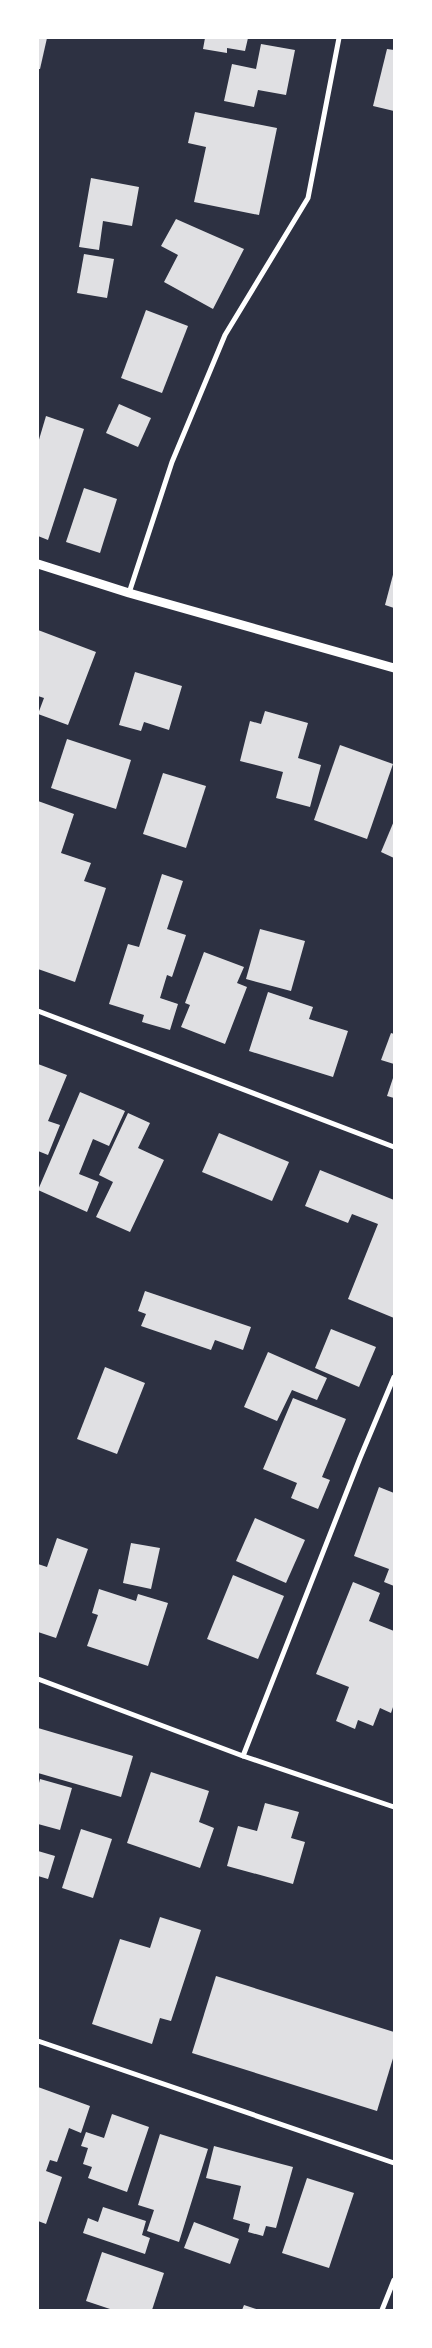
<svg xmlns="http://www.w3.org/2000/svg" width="432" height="2348" font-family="'Source Sans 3',sans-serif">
<rect width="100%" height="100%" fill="#2d3142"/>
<g fill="#e0e0e3">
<path d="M38,38H47L40,69H38Z"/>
<path d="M205,38H248L245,51L227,48V53L203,49Z"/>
<path d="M261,44L295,50L286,95L258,90L254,107L224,101L232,64L256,69Z"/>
<path d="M387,49L394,50V111L373,106Z"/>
<path d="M195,112L277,128L259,215L194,202L206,147L188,143Z"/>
<path d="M91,178L139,187L132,226L103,221L99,250L79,247Z"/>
<path d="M176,219L244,249L213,309L164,282L178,255L161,246Z"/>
<path d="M84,254L114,259L107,298L77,293Z"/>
<path d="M146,310L188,326L162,393L121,378Z"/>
<path d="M119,404L151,418L138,447L106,433Z"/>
<path d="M46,416L84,429L48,540L38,536V443Z"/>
<path d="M84,488L117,499L100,553L66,542Z"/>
<path d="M394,571V608L385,605Z"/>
<path d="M38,630L96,652L68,725L38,714L44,698L38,696Z"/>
<path d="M135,672L182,686L169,730L144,722L141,731L119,725Z"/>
<path d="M265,711L308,723L298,758L321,765L310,807L276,798L283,772L240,761L250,721L261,724Z"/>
<path d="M67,739L131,760L116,809L51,788Z"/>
<path d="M340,745L393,764L367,839L314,820Z"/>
<path d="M163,773L206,786L186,848L143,834Z"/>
<path d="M38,801L74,814L61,853L91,863L84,881L106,888L75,982L38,969Z"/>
<path d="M394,821V858L381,852Z"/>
<path d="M162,874L183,881L167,929L186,935L172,977L167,975L160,998L178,1004L170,1030L142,1022L144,1015L109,1004L128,944L139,947Z"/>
<path d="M260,929L305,941L291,991L246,979Z"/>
<path d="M204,952L244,967L237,983L247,987L225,1044L181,1027L190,1005L185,1003Z"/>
<path d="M268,992L313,1007L309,1019L348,1031L333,1077L249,1051Z"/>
<path d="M391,1033L394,1034V1064L381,1060Z"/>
<path d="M38,1064L67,1075L48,1121L60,1125L48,1155L38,1151Z"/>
<path d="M394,1075V1098L387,1096Z"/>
<path d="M80,1092L125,1111L109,1146L93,1139L79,1174L99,1182L87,1212L38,1190Z"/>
<path d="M128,1113L150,1123L138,1148L164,1160L130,1232L96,1217L113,1182L99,1175Z"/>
<path d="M219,1133L289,1162L272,1201L202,1172Z"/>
<path d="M320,1170L394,1200V1318L348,1299L378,1224L352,1214L348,1223L305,1206Z"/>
<path d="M145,1291L251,1327L243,1350L215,1340L211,1350L141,1326L146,1314L138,1311Z"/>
<path d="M331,1329L376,1347L359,1387L315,1368Z"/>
<path d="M268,1352L327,1378L317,1400L292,1390L277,1421L244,1407Z"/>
<path d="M105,1367L145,1383L117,1454L77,1439Z"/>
<path d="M293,1398L346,1419L322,1477L330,1480L318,1509L291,1498L297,1483L263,1469Z"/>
<path d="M379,1487L394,1493V1586L384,1582L389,1569L354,1556Z"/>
<path d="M255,1518L305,1540L286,1583L236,1561Z"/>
<path d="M57,1538L88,1549L56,1638L38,1632V1564L47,1567Z"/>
<path d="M131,1543L160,1548L151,1589L123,1583Z"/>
<path d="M233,1575L284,1596L258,1659L207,1639Z"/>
<path d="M353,1582L380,1593L369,1621L394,1631V1704L391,1713L380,1708L373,1726L358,1720L355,1729L336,1721L349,1687L316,1674Z"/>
<path d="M99,1589L136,1601L138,1594L168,1603L148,1666L87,1646L98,1615L92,1613Z"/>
<path d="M38,1728L133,1756L121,1797L38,1773Z"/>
<path d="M151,1772L209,1791L199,1822L214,1828L200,1868L127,1843Z"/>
<path d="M40,1779L72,1788L60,1830L38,1824V1787Z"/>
<path d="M265,1803L299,1812L291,1838L305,1842L293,1884L227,1866L238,1826L257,1831Z"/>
<path d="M81,1829L112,1839L93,1898L62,1888Z"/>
<path d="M38,1851L55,1856L48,1879L38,1876Z"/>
<path d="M160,1917L201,1930L171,2021L160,2018L152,2044L92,2024L120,1939L150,1948Z"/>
<path d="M216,1976L394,2032V2055L377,2111L192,2053Z"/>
<path d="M38,2087L90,2106L81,2133L69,2128L57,2162L50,2160L46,2171L62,2177L46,2224L38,2221Z"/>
<path d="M112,2114L149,2127L127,2192L88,2178L92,2167L83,2164L88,2148L81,2146L86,2132L104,2138Z"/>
<path d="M160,2134L208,2149L179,2242L147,2231L154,2210L138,2205Z"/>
<path d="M214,2146L293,2167L276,2228L266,2226L263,2236L248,2232L250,2224L233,2219L241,2186L206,2178Z"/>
<path d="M307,2178L354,2193L329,2268L282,2253Z"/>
<path d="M103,2207L146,2221L142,2235L150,2238L145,2254L83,2233L88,2218L98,2222Z"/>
<path d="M194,2222L239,2239L230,2264L184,2248Z"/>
<path d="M102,2252L164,2273L152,2310H113L86,2301Z"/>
<path d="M244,2305L259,2310H242Z"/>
</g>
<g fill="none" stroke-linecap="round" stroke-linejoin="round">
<g stroke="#fff" stroke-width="5">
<path d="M129,593L172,462L225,335L308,198L339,38"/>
<path d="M38,1011L394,1147"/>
<path d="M38,1679L243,1756L394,1807"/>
<path d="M243,1756L360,1458L394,1377"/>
<path d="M38,2041L394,2163"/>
<path d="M382,2310L394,2280"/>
</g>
<path stroke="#fff" stroke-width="9" d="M38,564L129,593L394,668"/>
</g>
<rect width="432" height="2348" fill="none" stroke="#ffffff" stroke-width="78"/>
</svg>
